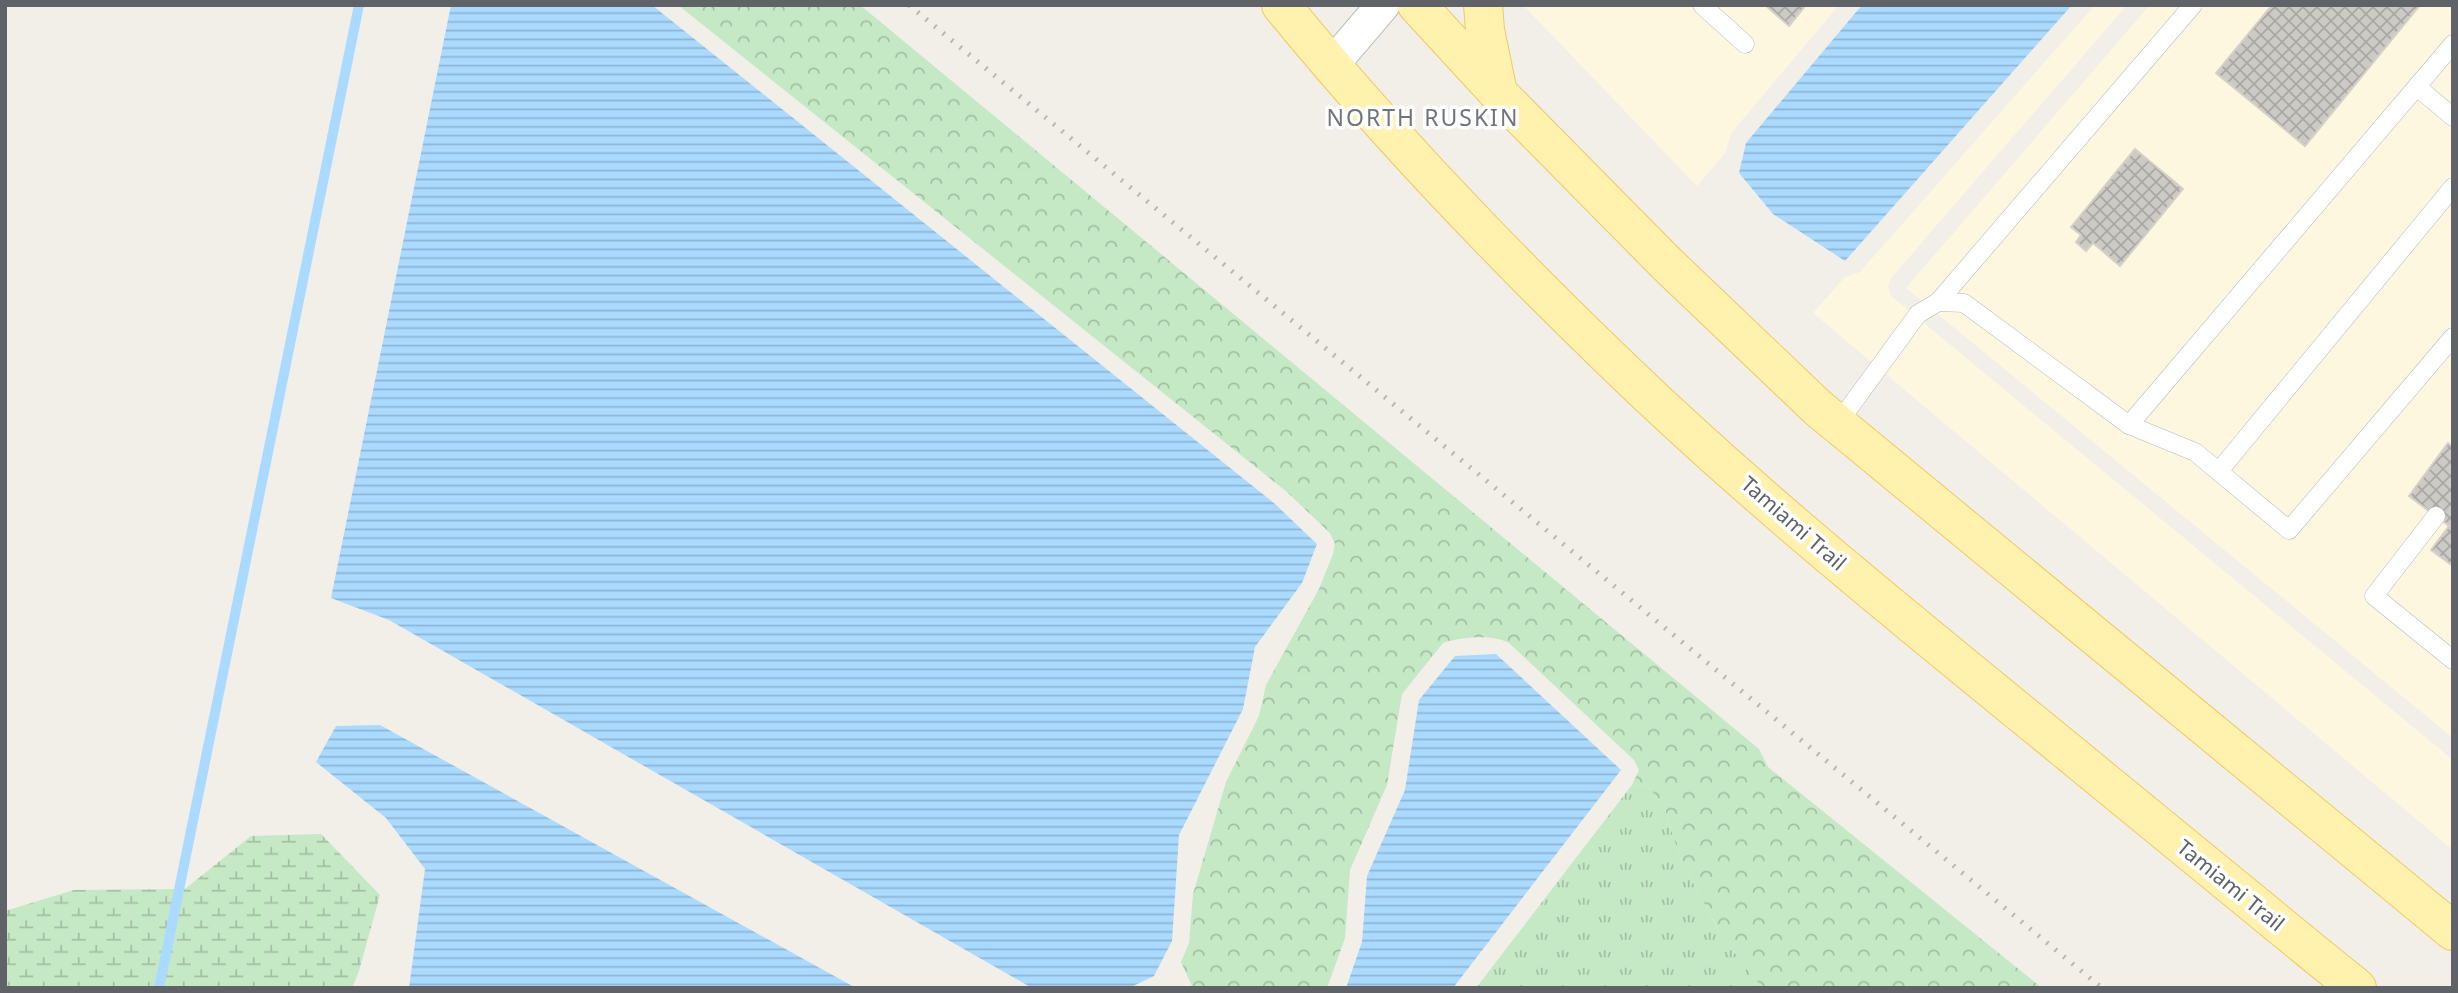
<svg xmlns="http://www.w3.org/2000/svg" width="2458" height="993" font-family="'Noto Sans',sans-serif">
<defs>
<pattern id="grass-tufts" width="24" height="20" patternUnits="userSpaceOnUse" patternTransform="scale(1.75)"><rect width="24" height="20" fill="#c5e8c5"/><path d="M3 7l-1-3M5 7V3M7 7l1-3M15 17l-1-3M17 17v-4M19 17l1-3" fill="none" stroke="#a3c0a4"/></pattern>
<pattern id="forest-crowns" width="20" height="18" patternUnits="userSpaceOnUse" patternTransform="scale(1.75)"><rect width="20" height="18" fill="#c5e8c5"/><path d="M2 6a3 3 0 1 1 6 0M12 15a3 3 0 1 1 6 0" fill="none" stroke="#a3c0a4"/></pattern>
<pattern id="wetland-marsh" width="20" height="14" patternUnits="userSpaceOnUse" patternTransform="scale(1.75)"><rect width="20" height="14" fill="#c5e8c5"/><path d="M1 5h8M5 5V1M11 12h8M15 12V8" fill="none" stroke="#a3c0a4"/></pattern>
<pattern id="water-rules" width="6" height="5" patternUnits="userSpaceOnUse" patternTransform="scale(1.75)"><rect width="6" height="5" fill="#aadaff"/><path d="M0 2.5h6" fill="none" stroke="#8eb4d2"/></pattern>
<pattern id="building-cross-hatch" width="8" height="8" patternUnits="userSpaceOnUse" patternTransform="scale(1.75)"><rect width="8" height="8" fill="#cccac5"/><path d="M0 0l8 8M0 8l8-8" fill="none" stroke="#a9a8a4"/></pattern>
</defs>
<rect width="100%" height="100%" fill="#f1efe8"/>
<g fill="#fef7e0">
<path d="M1523,5H1839L1732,132L1725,153L1697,186Z"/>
<path d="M2095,5H2127L1891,278L1888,286L1891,296L2453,760V850L1813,313L1845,277L1860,272Z"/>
<path d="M2150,5H2453V738L1906,288Z"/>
</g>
<path fill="url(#grass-tufts)" d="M1632,785L1647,786L1664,806L1680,858L1721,935L1762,988H1476Z"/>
<path fill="url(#forest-crowns)" d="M678,5H860L1759,749L1768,767L2042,988H1762L1721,935L1680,858L1664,806L1647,786L1632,785L1639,770L1634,760L1509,643C1491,634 1462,637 1443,643L1402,694L1387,785L1350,870L1345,938L1327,988H1193L1181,962L1189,943L1193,894L1226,782L1259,716L1266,685L1319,589L1333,554L1335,544L1330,533L1287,492Z"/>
<path fill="url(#wetland-marsh)" d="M321,834L380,895L359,971L352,988H5V911L74,890L185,889L251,836Z"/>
<g fill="url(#water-rules)">
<path d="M451,5H652L1275,504L1317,544L1302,583L1255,647L1243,709L1179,835L1172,941L1154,976L1129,988H1032L389,620L331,598Z"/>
<path d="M1862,5H2072L1845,261L1773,214L1739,173L1746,143Z"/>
<path d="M1496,654L1621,770L1453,988H1346L1362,942L1367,876L1405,790L1419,700L1455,656Z"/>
<path d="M380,725L856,988H409L425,869L386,818L316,762L336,726Z"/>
</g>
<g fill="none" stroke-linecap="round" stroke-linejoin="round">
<path stroke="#aadaff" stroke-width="10" d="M159,988L359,5"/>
</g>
<g fill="url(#building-cross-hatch)" stroke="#d6d1c6" stroke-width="2">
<path d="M1765,5H1806L1789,26Z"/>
<path d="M2272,5H2420L2305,146L2216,73Z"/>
<path d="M2135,149L2183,189L2120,266L2093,243L2086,251L2076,242L2081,235L2071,227Z"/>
<path d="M2448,443L2453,447V566L2431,550L2449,526L2409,496Z"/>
</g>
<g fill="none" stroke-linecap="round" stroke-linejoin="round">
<g stroke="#b5b8bc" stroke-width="19">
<g id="lane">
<path d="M1702,5L1745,44"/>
<path d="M2453,44L2129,425L2195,452L2289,530L2453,337"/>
<path d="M2417,87L2453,117"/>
<path d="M1938,302L2193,5"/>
<path d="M1838,423L1918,314L1938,302L1964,303L2129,425"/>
<path d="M2219,471L2453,187"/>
<path d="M2436,516L2374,596L2453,660"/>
</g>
</g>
<g stroke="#b5b8bc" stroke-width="35">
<path id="street" d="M1331,66L1383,5"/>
</g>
<g stroke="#f2c960" stroke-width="40">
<g id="primary">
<path d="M1281,5C1383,130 1495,247 1611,359C1753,497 1908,621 2061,746C2160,827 2258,908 2357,988"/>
<path d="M1417,5L1498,93L1667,264L1818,408L2453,931"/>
<path d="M1483,5L1485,30L1498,93"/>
</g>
</g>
<use href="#lane" stroke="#fff" stroke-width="18"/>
<use href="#street" stroke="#fff" stroke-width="33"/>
<use href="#primary" stroke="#fff2af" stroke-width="38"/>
<path stroke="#b6b7b8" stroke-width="5" stroke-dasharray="2 9" stroke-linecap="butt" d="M909,5L2102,988"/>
</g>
<g text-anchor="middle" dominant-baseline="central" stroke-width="7" stroke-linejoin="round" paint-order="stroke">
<g font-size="21" fill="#5f6368" stroke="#fff">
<text transform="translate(1794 523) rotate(41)">Tamiami Trail</text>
<text transform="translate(2231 885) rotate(39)">Tamiami Trail</text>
</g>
<g font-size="23" letter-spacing="2" fill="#70757a" stroke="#fff">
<text x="1423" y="117">NORTH RUSKIN</text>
</g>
</g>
<rect width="2458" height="993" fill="none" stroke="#5f6368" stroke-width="14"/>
</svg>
